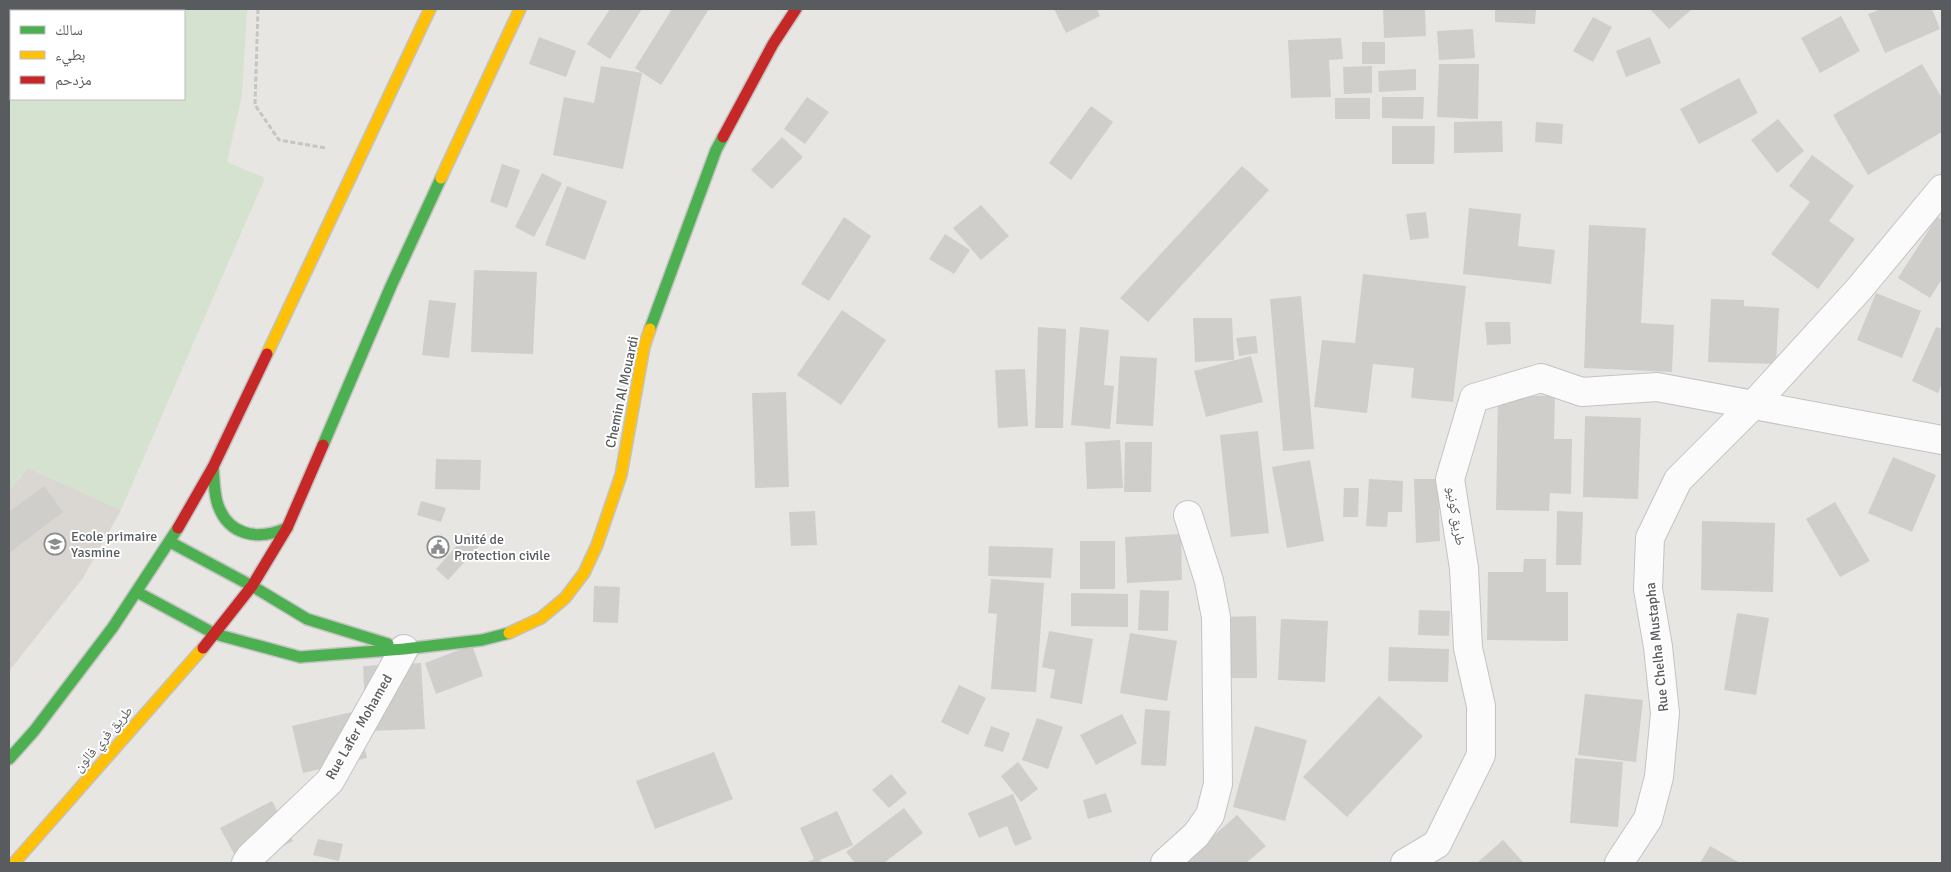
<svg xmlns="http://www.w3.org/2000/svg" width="1951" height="872" font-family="Signika,'Noto Naskh Arabic',sans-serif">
<rect width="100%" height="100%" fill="#e8e6e2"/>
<path fill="#dad6d2" d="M28,468L121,510L83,578L9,671V491Z"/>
<path fill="#d4e2cf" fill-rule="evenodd" d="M9,9H247L242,95L227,162L265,178L121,510L28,468L9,491ZM11,11H184V99H11Z"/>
<g fill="#cfcecb">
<path d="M610,9H642L610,59L587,44Z"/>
<path d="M672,9H709L661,85L635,68Z"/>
<path d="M1054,9H1097L1100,16L1066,33Z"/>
<path d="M1383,9H1425L1426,36L1384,38Z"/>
<path d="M1495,9H1536L1535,24L1495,22Z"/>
<path d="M1650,9H1692L1669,29Z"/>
<path d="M1881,9H1932L1940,29L1885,53L1868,14Z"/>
<path d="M1841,16L1860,51L1820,73L1801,38Z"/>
<path d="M1593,17L1612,27L1593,62L1573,51Z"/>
<path d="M1473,29L1475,58L1439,60L1437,31Z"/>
<path d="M539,37L576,51L566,77L529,64Z"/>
<path d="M1650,37L1661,63L1626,77L1616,51Z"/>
<path d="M1341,38L1343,59L1329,60L1331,97L1291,98L1288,40Z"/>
<rect x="1362" y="42" width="23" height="22"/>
<path d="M1439,64H1479L1478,119L1437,117Z"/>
<path d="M1922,64L1942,98V132L1868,175L1833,115Z"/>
<path d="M601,66L642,73L623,169L553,155L564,97L594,103Z"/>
<path d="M1372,66V93L1344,94L1343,67Z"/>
<path d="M1416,69V90L1379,92L1378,71Z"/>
<path d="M1739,78L1758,113L1699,144L1680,109Z"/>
<path d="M807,97L829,112L805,144L784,129Z"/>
<path d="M1382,97H1424L1423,119L1382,118Z"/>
<rect x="1335" y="98" width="35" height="21"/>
<path d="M1091,106L1113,122L1071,180L1049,163Z"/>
<path d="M1778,119L1804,151L1777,173L1751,140Z"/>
<path d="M1502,121L1503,152L1454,153V122Z"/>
<path d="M1536,122L1563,124L1562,144L1535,142Z"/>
<path d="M1392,126H1435L1434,164H1392Z"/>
<path d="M782,137L803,157L772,189L751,170Z"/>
<path d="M1812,155L1854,186L1829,221L1855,239L1818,289L1771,254L1810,202L1789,186Z"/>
<path d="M502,164L520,170L507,208L490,202Z"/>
<path d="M1242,166L1269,190L1148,322L1120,298Z"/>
<path d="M542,173L562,183L534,237L515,227Z"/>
<path d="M567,186L607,201L585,260L545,245Z"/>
<path d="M981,205L1009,236L981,260L953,228Z"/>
<path d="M1469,208L1521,214L1518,246L1555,250L1551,284L1463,274Z"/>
<path d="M1426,212L1429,238L1410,240L1406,214Z"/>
<path d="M844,217L871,236L829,301L801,284Z"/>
<path d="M1937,217L1942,220V279L1930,298L1898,278Z"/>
<path d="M1589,225L1646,228L1641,323L1674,325L1672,372L1584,368Z"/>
<path d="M945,234L970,250L954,274L929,259Z"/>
<path d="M474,270L537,272L533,354L471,352Z"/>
<path d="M1363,274L1466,286L1453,402L1411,398L1414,368L1373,364L1367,413L1314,407L1322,340L1355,343Z"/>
<path d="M1876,293L1921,311L1902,358L1857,340Z"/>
<path d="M1301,296L1314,449L1283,451L1270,299Z"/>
<path d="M1711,299L1744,300V306L1779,308L1776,364L1708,362Z"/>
<path d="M429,300L456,303L449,358L422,355Z"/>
<path d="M842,310L886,340L841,405L797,375Z"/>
<path d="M1193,318H1232L1234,360L1195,362Z"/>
<path d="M1485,322H1510L1511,344L1487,345Z"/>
<path d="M1038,327L1066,329L1063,428H1035Z"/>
<path d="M1080,327L1109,330L1104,385L1114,386L1110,429L1071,425Z"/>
<path d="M1936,327L1942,329V383L1938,393L1912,381Z"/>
<path d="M1256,336L1258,353L1239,356L1236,338Z"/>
<path d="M1120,356L1157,358L1153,426L1116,424Z"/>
<path d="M1251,356L1263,402L1206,417L1194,371Z"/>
<path d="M1025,369L1028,426L998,428L995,370Z"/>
<path d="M786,392L789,487L755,488L752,393Z"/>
<path d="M1498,395L1555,396L1554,439H1572L1571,494L1550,493L1549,511L1496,510Z"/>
<path d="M1585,416L1641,418L1638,499L1583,497Z"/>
<path d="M1258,431L1269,533L1231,537L1220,435Z"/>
<path d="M1120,440L1123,488L1087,489L1085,442Z"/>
<path d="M1125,442H1152L1151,492H1124Z"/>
<path d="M1893,457L1936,475L1912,532L1868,513Z"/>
<path d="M436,459L481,460L480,490L435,489Z"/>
<path d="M1310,460L1324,541L1287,548L1272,467Z"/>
<path d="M1369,479L1403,481L1402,512H1388L1387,527L1366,526Z"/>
<path d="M1414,479H1438L1440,541L1416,543Z"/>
<path d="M44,486L63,512L9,553V512Z"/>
<path d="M1344,488H1359L1358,517H1343Z"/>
<path d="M421,501L446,508L441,522L417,515Z"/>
<path d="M1835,502L1870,561L1840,577L1806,519Z"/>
<path d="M815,511L817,545L791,546L789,512Z"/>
<path d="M1557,511L1583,512L1581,565H1556Z"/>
<path d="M1702,521L1775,523L1773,592L1701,590Z"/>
<path d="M468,533L481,544L448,580L436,569Z"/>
<path d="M1181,534L1182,580L1127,583L1125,537Z"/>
<rect x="1080" y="541" width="35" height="48"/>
<path d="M989,546L1053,548L1051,578L988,576Z"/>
<path d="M1524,559H1546V592H1568V641L1487,640L1488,572H1523Z"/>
<path d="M991,579L1044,583L1036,692L991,689L997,614L988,613Z"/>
<path d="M594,586L620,587L618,623L593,622Z"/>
<path d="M1140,590L1169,591L1168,631L1138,630Z"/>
<path d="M1071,593L1128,594V627L1071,626Z"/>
<path d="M1419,610L1450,611L1449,636L1418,635Z"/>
<path d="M1737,613L1769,618L1756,695L1724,690Z"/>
<path d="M1256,616L1257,678H1224L1223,617Z"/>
<path d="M1281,619L1328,621L1325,682L1278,680Z"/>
<path d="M1049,631L1093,639L1082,704L1050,698L1055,670L1042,667Z"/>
<path d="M1130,633L1177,641L1167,701L1120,693Z"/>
<path d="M472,645L483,676L436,694L425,663Z"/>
<path d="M1389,647L1449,649L1448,682L1388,681Z"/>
<path d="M421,663L425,729L366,731L363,666Z"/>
<path d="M959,685L986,698L968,735L941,722Z"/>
<path d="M1585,694L1643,700L1636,762L1578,755Z"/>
<path d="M1379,696L1423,736L1347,817L1303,777Z"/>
<path d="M1145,709L1170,711L1166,766L1141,765Z"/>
<path d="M356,711L367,758L303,773L292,726Z"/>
<path d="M1122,714L1137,743L1096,765L1080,735Z"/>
<path d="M1037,718L1063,727L1048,769L1022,760Z"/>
<path d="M991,726L1010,733L1003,752L984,746Z"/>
<path d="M1255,726L1307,740L1285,821L1233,807Z"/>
<path d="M714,752L733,799L655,829L636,781Z"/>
<path d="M1575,758L1623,762L1618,827L1570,823Z"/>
<path d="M1018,762L1038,789L1021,802L1001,776Z"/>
<path d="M891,774L907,793L889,808L872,790Z"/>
<path d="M1106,793L1112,812L1088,819L1083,800Z"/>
<path d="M1013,794L1032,839L1015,846L1007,826L979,838L968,813Z"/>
<path d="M272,801L293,841L250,863H239L220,828Z"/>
<path d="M904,808L923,833L884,863H855L846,852Z"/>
<path d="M837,811L853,845L820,860L822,863H805L814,859L800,828Z"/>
<path d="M1237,815L1266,846L1246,863H1183Z"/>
<path d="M318,839L343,844L339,861L313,855Z"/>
<path d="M1503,840L1524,863H1477Z"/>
<path d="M1710,846L1740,863H1700Z"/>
</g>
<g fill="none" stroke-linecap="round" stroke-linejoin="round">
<g stroke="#c4c3c3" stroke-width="30">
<g id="street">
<path d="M246,863L250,857L330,781L404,649"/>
<path d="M1165,863L1196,835L1210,815L1218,784L1216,617L1209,581L1188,515"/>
<path d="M1405,863L1437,844L1481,755V706L1468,648L1464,568L1450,479L1474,398L1541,378L1582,392L1657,387L1942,440"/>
<path d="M1619,863L1648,819L1659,777L1665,713L1658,647L1648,589L1650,538L1678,480L1754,404L1859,289L1942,189"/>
</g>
</g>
<g stroke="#c3c3c3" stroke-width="14">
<g id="fast">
<path d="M650,329L716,150L723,137"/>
<path d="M323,445L391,286L441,178"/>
<path d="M213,467C214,479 214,491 217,502C227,536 258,541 287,528"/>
<path d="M170,542L252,586L307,619L388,644"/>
<path d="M137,592L215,634L300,657L404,649L482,640L509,633"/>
<path d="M9,759L34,731L113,627L178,528"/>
</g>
</g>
<g stroke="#c3c3c3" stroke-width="14">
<g id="slow">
<path d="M441,178L520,9"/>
<path d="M267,354L430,9"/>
<path d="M509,633L541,618L565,598L584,573L597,545L621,475L644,347L650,329"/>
<path d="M14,863L203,648"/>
</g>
</g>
<g stroke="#c3c3c3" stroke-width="14">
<g id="jam">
<path d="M723,137L773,44L796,9"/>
<path d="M178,528L213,467L267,354"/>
<path d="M203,648L252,586L287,528L323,445"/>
</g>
</g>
<path stroke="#c2c6c4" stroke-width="3" stroke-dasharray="5 2.5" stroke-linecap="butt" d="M258,9L255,105L279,140L326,148"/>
<use href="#street" stroke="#fcfbfb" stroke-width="28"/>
<use href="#fast" stroke="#4caf50" stroke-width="11"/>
<use href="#slow" stroke="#ffc107" stroke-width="11"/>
<use href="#jam" stroke="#c62828" stroke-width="11"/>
</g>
<defs>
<g id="school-ring" transform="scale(1.125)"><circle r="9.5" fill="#fff" stroke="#8b8c8d" stroke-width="1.5"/><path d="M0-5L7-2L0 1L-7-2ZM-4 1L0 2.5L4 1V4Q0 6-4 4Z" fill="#8b8c8d"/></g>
<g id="civic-ring" transform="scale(1.125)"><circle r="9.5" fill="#fff" stroke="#8b8c8d" stroke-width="1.5"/><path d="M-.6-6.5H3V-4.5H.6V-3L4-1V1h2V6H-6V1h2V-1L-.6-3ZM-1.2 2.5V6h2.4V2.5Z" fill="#8b8c8d"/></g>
</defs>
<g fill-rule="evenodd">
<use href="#school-ring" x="55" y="544"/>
<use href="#civic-ring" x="438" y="547"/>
</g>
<g text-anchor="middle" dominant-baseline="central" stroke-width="4" stroke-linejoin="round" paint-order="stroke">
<g font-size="14" fill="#595c5f" stroke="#fff">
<text transform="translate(622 392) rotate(-78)">Chemin Al Mouardi</text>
<text transform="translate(1456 516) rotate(81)">طريق كونيو</text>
<text transform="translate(1657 647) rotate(-96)">Rue Chelha Mustapha</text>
<text transform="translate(359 727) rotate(-60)">Rue Lafer Mohamed</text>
<text transform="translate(103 739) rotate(-49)">طريق فري فالون</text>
</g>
<g font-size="14" fill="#595c5f" stroke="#fff" text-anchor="start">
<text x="71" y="536">Ecole primaire<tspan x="71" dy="16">Yasmine</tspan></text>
<text x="454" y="539">Unité de<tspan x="454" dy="16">Protection civile</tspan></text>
</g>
</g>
<rect width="1951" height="872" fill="none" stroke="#595c5f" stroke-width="20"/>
<rect x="10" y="10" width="175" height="90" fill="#ffffff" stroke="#bdbebf"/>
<rect x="20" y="26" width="25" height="8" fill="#4caf50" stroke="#bdbebf"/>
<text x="55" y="35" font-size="15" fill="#595c5f">سالك</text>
<rect x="20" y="51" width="25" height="8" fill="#ffc107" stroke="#bdbebf"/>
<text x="55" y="60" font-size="15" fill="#595c5f">بطيء</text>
<rect x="20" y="76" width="25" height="8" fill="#c62828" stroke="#bdbebf"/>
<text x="55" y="85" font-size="15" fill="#595c5f">مزدحم</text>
</svg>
